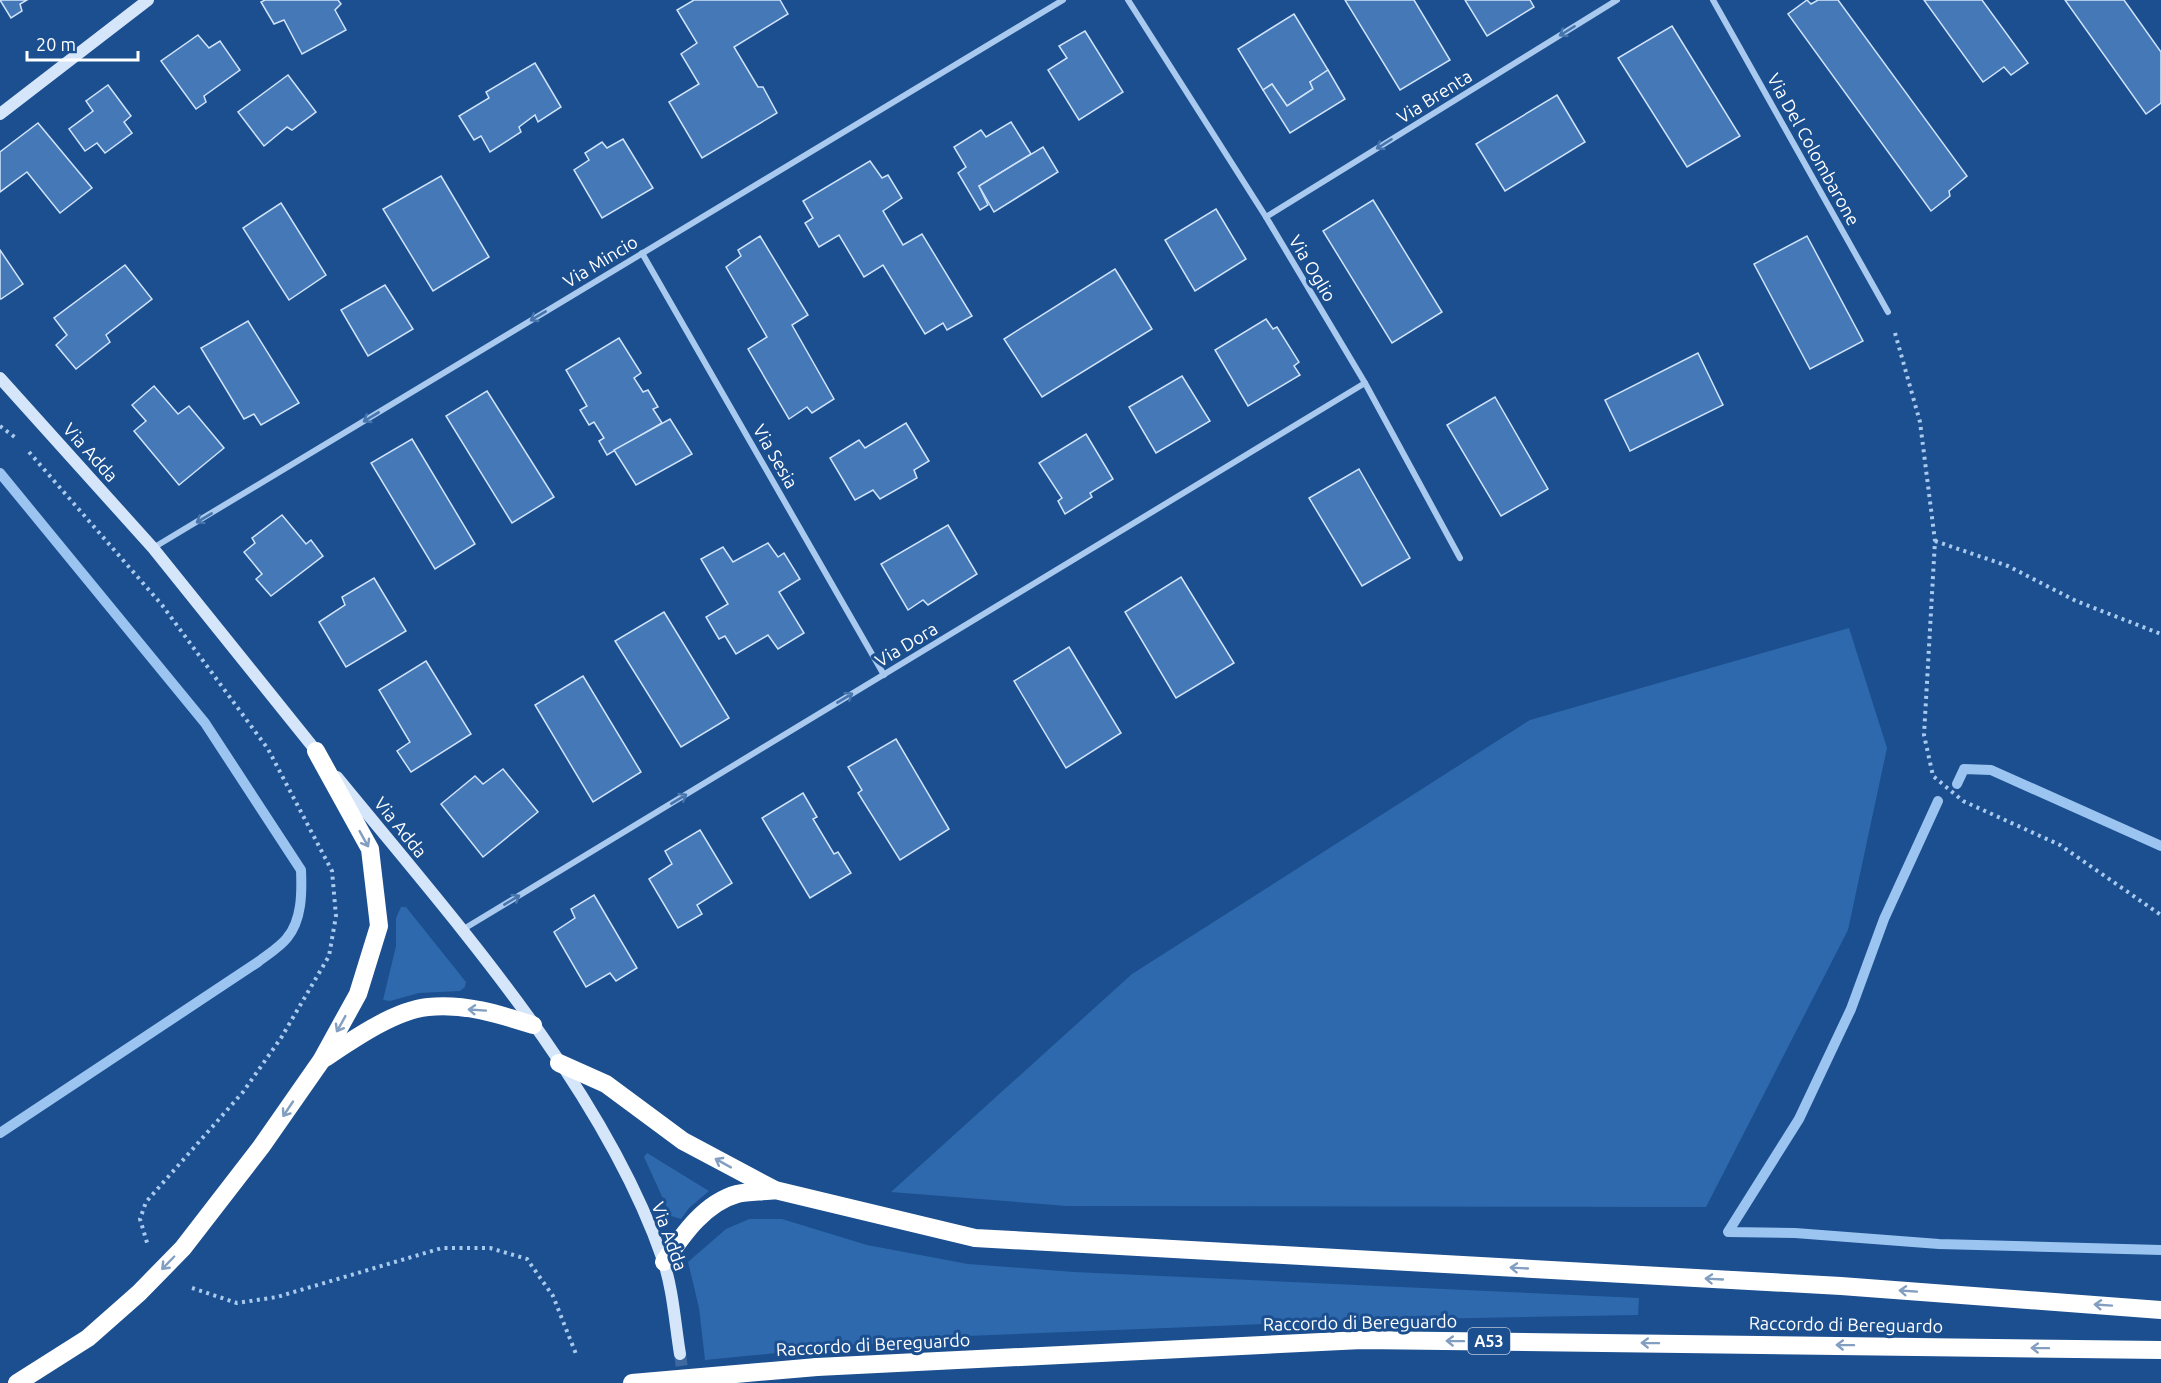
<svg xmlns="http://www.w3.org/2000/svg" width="2161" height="1383" font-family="Ubuntu,sans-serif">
<rect width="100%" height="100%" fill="#1b4f8f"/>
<g fill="#2e69ad">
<path d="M1849,628L1887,748L1848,930L1706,1207L1067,1206L891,1192L1132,974L1530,720Z"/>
<path d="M401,907H406L466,982L465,987L460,991L419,993L390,1001L383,1000L396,946V918Z"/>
<path d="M647,1153L709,1191L689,1208L681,1219L671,1216L644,1157Z"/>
<path d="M749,1219H782L867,1245L968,1264L1074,1272L1639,1298L1638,1315L1368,1320L941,1337L705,1360L699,1308L688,1262L726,1229Z"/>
</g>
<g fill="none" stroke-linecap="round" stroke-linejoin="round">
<g stroke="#9cc4f0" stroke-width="10">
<path d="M0,473L205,723L301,870C302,893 302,920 287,938C280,947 267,955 258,962L0,1133"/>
<path d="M1957,784L1964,769L1991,770L2161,846"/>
<path d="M1938,801L1884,919L1851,1009L1799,1119L1728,1232L1795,1233L1939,1244L2161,1250"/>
</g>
</g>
<g fill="#4478b7" stroke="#cfe3fa" stroke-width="1.5">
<path d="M0,0H27L20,4L22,11L11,18Z"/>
<path d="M265,0H338L341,4L335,10L346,30L302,54L284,20L274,24L261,2Z"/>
<path d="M694,0H780L788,14L734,47L758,87H763L777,113L702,158L669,102L699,84L681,54L697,43L677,10Z"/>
<path d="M1345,0H1414L1450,60L1400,90Z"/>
<path d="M1465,0H1530L1534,7L1487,36Z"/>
<path d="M1807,0L1811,4L1818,0H1838L1967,176L1949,191L1950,196L1931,211L1788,14Z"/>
<path d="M1924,0H1982L2028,63L2011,75L2004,67L1983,82Z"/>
<path d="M2065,0H2124L2161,52V103L2146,114Z"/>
<path d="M1294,14L1328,70L1310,82L1313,89L1287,106L1272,84L1263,90L1238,49Z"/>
<path d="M1672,26L1740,136L1687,167L1618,58Z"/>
<path d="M1085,31L1123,92L1079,120L1048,70L1067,58L1059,46Z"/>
<path d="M198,35L209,48L220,41L240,70L204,96L206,102L196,109L161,61Z"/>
<path d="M535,63L561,107L538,122L535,115L519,127L521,132L490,152L481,136L474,140L459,116L489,98L486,92Z"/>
<path d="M1328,70L1345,99L1290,133L1263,90L1272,84L1287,106L1313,89L1310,82Z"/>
<path d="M288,75L316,112L292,130L287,127L264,146L238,112Z"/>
<path d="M108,85L131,116L124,122L132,133L105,153L97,143L85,151L69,129L93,111L86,101Z"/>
<path d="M1557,95L1585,142L1505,191L1476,144Z"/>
<path d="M1011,122L1031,154L979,186L988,205L980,210L958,173L966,167L954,147L981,130L986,137Z"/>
<path d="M38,123L92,188L60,213L27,172L0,192V152Z"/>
<path d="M623,139L653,188L602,218L574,170L589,160L585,153L602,142L607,148Z"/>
<path d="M1043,147L1058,172L994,212L979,186Z"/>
<path d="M870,161L882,178L888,175L902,198L883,211L903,245L922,234L972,316L947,330L943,323L925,334L883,265L864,277L839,235L819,247L805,223L813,218L803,201Z"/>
<path d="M441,176L489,257L433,291L383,209Z"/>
<path d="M1373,200L1442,312L1392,343L1323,231Z"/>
<path d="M281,203L326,275L289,300L243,228Z"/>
<path d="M1216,209L1246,259L1195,291L1165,240Z"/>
<path d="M760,236L808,315L792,325L834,399L812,413L807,407L789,419L748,349L767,337L726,267L741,256L738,250Z"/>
<path d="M1807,236L1863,341L1810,369L1754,264Z"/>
<path d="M0,250L23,284L1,299H0Z"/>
<path d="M125,265L152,299L106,335L110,342L76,369L56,345L67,335L54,318Z"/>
<path d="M1115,269L1152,329L1042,397L1004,339Z"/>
<path d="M385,285L413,329L368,356L341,310Z"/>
<path d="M1266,319L1273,329L1277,327L1299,362L1294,366L1300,375L1248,406L1215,350Z"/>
<path d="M248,321L299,403L261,425L254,414L244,419L201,348Z"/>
<path d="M619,338L641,373L634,378L643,392L648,390L658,407L653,409L662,423L607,455L599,441L604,438L594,422L589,425L580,410L587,406L566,370Z"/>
<path d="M1698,353L1723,405L1630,451L1605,400Z"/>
<path d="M1182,376L1210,421L1156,453L1129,407Z"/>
<path d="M154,386L178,414L189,406L224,448L179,485L134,431L146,421L132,405Z"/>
<path d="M487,391L554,497L512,523L446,416Z"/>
<path d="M1495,397L1548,489L1501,516L1447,425Z"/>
<path d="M670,419L692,454L636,485L614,450Z"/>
<path d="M906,423L929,461L914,470L917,478L880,499L873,490L855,500L830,458L859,440L865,448Z"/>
<path d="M1086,434L1113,479L1090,493L1092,497L1065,514L1058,501L1062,498L1039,463Z"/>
<path d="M412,439L475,544L435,569L371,463Z"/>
<path d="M1359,469L1410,558L1362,586L1309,498Z"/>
<path d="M282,515L306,544L311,540L323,556L271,596L256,579L262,574L244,552L255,543L252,538Z"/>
<path d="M948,525L977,574L928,605L923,600L908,610L881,564Z"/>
<path d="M768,543L778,557L784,553L800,579L779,592L804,633L778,649L768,635L736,654L725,636L719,639L706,617L728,604L701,559L723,547L733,562Z"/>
<path d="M1181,577L1234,663L1176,698L1125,612Z"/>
<path d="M374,578L406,631L346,667L319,622L345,605L342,597Z"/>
<path d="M664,612L729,718L681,747L615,641Z"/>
<path d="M1069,647L1121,733L1066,768L1014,681Z"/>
<path d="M426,661L471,734L411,772L397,751L410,742L379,690Z"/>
<path d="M583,676L641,772L593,802L535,705Z"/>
<path d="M896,739L949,829L900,860L858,793L862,790L848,767Z"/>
<path d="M503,769L538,812L483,857L441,804L475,776L483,784Z"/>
<path d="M803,793L817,817L813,819L834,854L838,852L851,873L810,898L762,818Z"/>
<path d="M700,830L732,883L697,905L702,914L678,928L649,879L672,864L665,851Z"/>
<path d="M594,895L637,968L616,981L610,973L586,987L554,932L575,918L571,909Z"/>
</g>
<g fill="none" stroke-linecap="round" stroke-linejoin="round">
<path stroke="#3d69a0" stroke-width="12" stroke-dasharray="12 6" stroke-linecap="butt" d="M680,1354L684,1383"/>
<g stroke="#a9c9ee" stroke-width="4" stroke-dasharray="3 4.5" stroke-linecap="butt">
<path d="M1895,333L1920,422L1935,541L1924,735L1933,776L1963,801L2060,845L2161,915"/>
<path d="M0,426L16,438"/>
<path d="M29,452L162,605L268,749L332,871L336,916L329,956L281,1038L243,1092L146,1202L140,1219L148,1246"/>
<path d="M1935,541L2008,566L2076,601L2161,634"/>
<path d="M192,1288L237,1303L277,1297L442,1248H490L527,1259L553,1296L576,1354"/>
</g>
<g stroke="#a9c9ee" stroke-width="6">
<path d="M1128,0L1266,217L1365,383L1460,558"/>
<path d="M1713,0L1888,312"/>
<path d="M1266,217L1617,0"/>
<path d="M642,253L884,675"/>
<path d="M153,548L1063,0"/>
<path d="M462,930L1365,383"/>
</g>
<g stroke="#d6e6fa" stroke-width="12">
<path d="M0,114L148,0"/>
<path d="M0,378L153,548L321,757"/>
<path d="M337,777C453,919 603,1086 663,1260C673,1289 675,1324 680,1354"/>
</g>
<g stroke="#fff" stroke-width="18">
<path d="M325,1058C352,1040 395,1010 428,1007C464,1003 499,1014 533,1025"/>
<path d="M559,1063L606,1084L683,1141L775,1190L975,1238L1841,1286L2161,1310"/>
<path d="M664,1262C682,1236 704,1203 737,1194C748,1191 763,1192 775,1190"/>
<path d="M817,1367L1362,1340L2161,1350"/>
<path d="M17,1383L88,1338L139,1293L183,1248L261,1147L321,1061L358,994L379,926L370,849L316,751"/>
</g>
<path stroke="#fff" stroke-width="18" d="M632,1383L817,1367"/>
</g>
<defs><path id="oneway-shaft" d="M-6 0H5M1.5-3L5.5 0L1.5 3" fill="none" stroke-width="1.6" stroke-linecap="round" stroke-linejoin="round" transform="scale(1.5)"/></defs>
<g stroke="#4674ac">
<use href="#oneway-shaft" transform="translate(1567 31) rotate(148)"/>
<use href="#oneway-shaft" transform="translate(1384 144) rotate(148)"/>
<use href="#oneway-shaft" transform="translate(538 316) rotate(149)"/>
<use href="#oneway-shaft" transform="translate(371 417) rotate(149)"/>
<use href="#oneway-shaft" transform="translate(204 518) rotate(149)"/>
<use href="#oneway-shaft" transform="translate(845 698) rotate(-31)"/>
<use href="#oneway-shaft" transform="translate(679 799) rotate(-31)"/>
<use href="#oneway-shaft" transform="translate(512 900) rotate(-31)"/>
</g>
<g stroke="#829ec1">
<use href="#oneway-shaft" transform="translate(364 839) rotate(61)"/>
<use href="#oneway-shaft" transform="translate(477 1010) rotate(-176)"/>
<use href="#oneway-shaft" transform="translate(341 1024) rotate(119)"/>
<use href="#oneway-shaft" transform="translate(288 1109) rotate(124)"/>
<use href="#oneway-shaft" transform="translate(723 1163) rotate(-151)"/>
<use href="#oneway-shaft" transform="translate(168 1263) rotate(134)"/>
<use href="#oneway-shaft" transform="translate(1519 1268) rotate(-177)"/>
<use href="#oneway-shaft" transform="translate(1714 1279) rotate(-177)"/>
<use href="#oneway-shaft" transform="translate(1908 1291) rotate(-176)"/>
<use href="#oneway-shaft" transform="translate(2103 1305) rotate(-176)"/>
<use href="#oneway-shaft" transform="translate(1455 1341) rotate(-179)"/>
<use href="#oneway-shaft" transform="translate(1650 1343) rotate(-179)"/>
<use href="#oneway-shaft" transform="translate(1845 1345) rotate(-179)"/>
<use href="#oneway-shaft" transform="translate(2040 1348) rotate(-179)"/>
</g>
<g text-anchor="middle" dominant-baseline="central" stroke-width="6" stroke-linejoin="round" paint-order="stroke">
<rect fill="#1b4f8f" stroke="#bbcadd" stroke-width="1.5" x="1468" y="1328" width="42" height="26" rx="4.5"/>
<g font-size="16" font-weight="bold" fill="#fff">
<text x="1489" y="1341">A53</text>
</g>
<g font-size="18" fill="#fff" stroke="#1b4f8f">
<text transform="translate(1434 96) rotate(-32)">Via Brenta</text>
<text transform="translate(1814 149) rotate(61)">Via Del Colombarone</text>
<text transform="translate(600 261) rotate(-31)">Via Mincio</text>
<text transform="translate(1313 268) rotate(59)">Via Oglio</text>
<text transform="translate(91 452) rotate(48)">Via Adda</text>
<text transform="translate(776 456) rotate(60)">Via Sesia</text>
<text transform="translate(906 644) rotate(-31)">Via Dora</text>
<text transform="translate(401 827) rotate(51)">Via Adda</text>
<text transform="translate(670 1236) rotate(70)">Via Adda</text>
<text transform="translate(1360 1322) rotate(-1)">Raccordo di Bereguardo</text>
<text transform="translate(1846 1324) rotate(1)">Raccordo di Bereguardo</text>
<text transform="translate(873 1344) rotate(-3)">Raccordo di Bereguardo</text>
</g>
</g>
<path d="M27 51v9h111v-9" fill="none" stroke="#ffffff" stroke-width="3"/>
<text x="36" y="51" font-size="18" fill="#ffffff" stroke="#1b4f8f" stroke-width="4.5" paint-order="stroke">20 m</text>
</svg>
